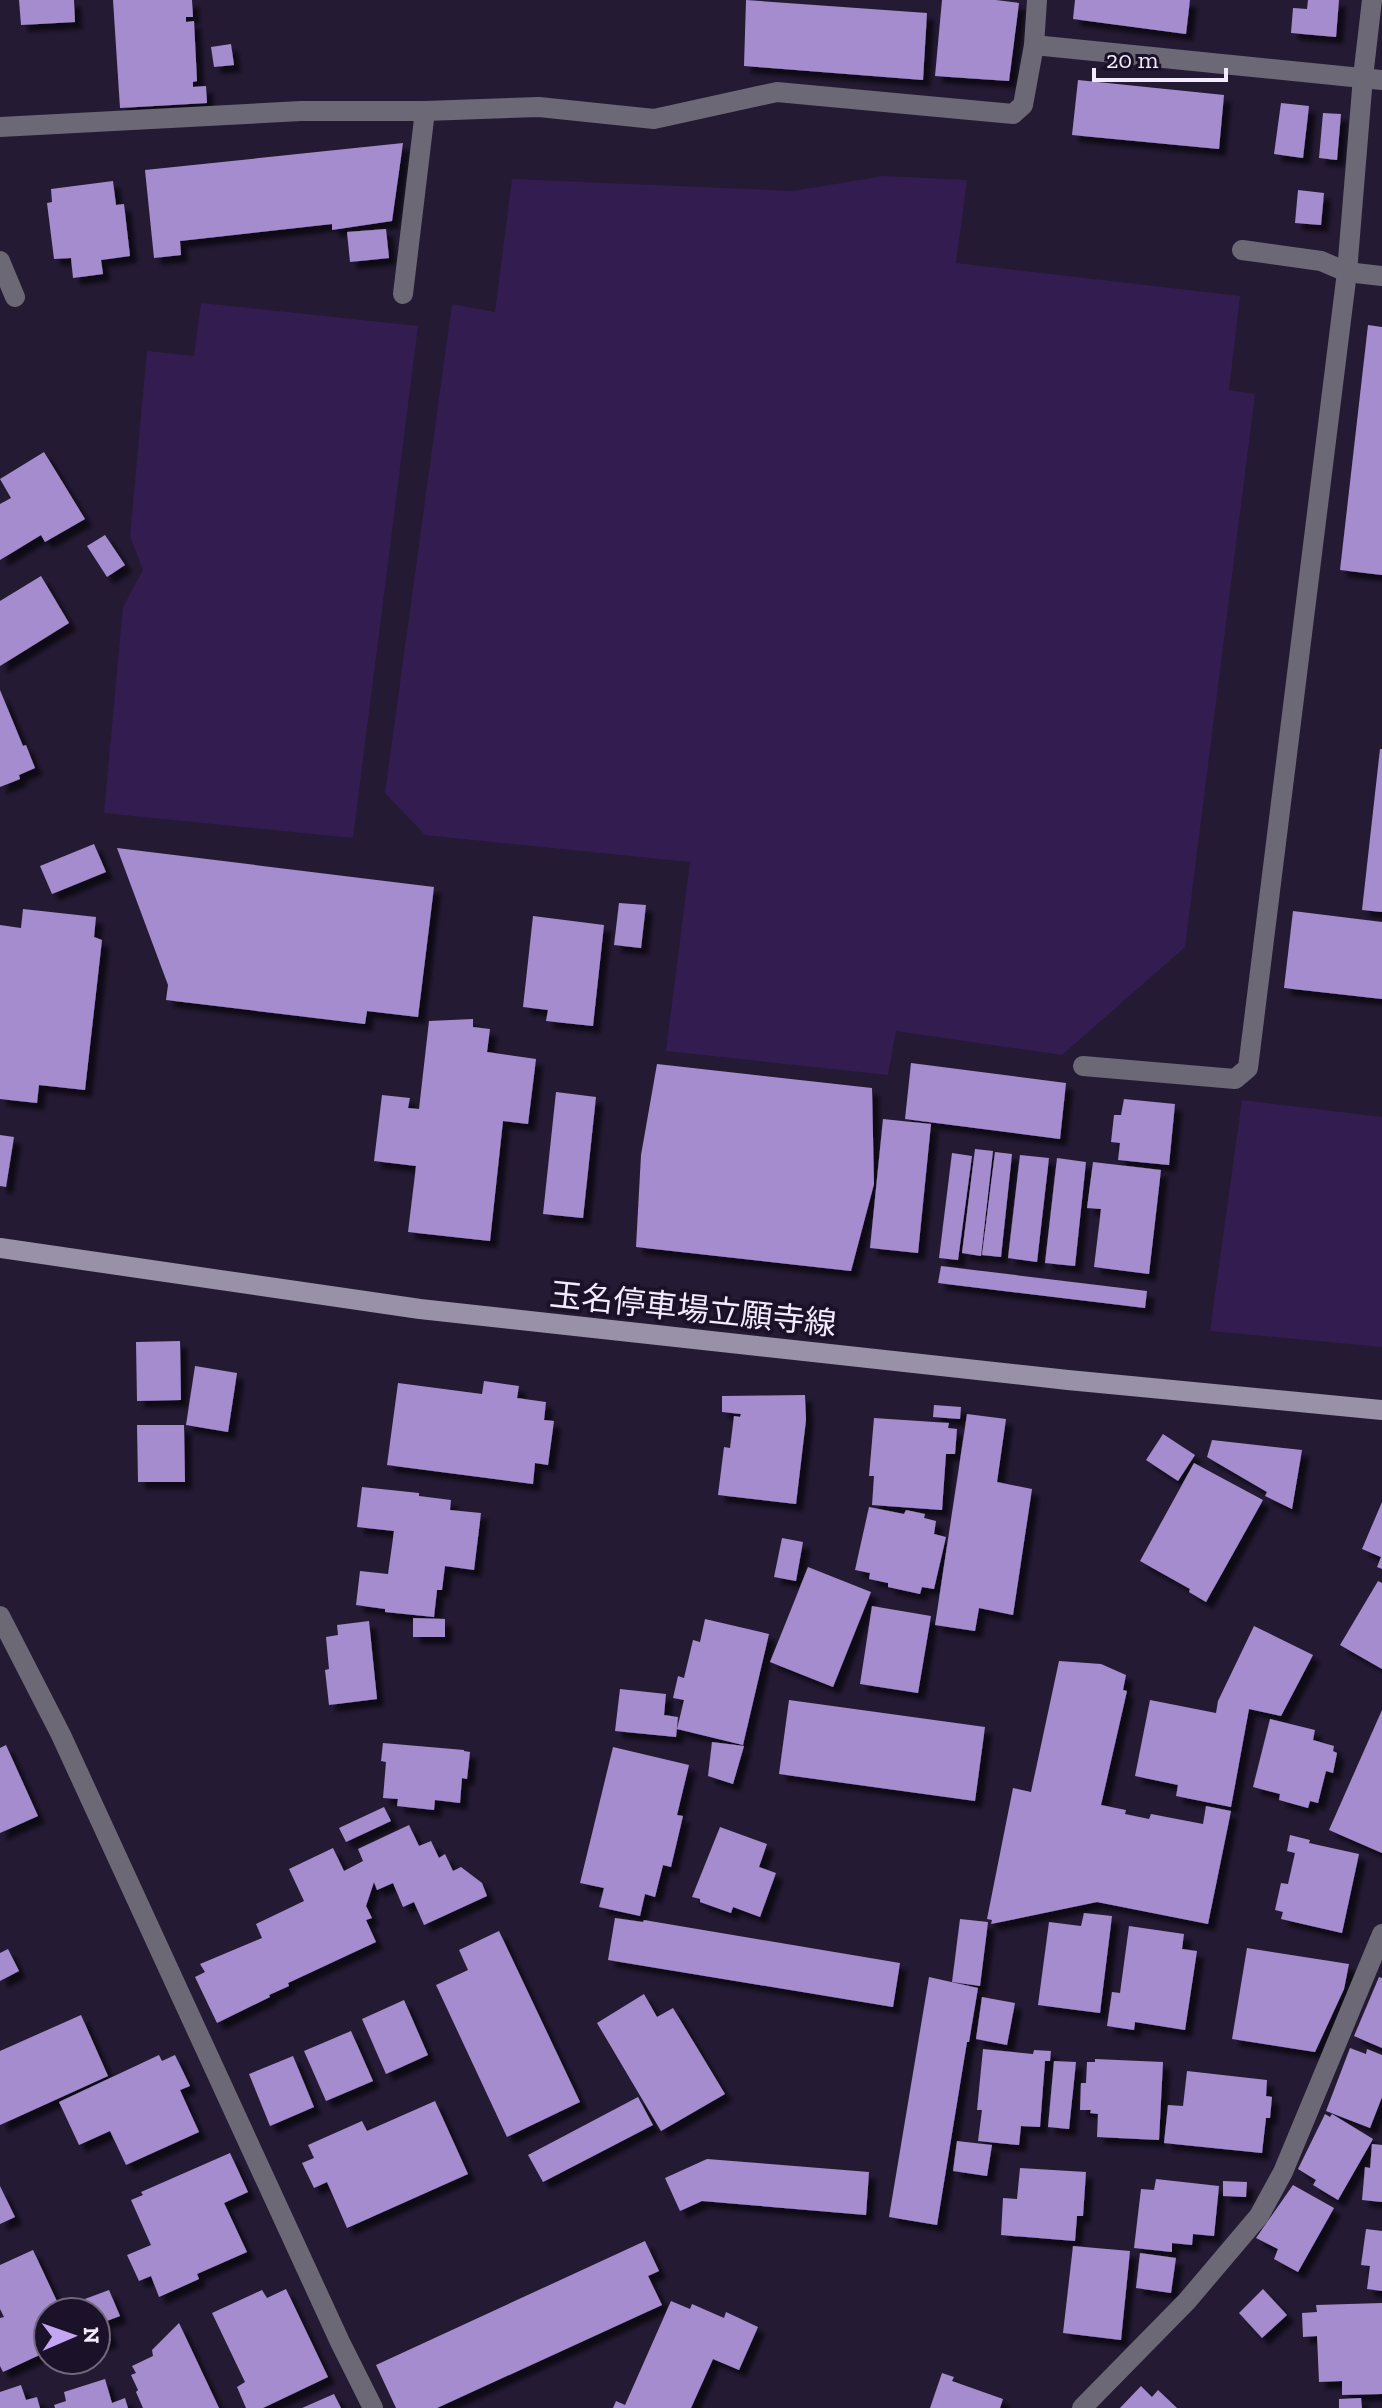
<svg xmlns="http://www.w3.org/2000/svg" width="1382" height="2408" font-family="'Zilla Slab','Noto Sans JP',serif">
<defs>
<filter id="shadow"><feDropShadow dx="7" dy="7" stdDeviation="2" flood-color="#0009"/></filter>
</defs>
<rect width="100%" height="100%" fill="#241a34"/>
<g fill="#331c50">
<path d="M884,176L967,180L956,263L1240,296L1229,390L1255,394L1185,947L1062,1055L896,1031L888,1075L666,1051L690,862L425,835L385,793L452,304L495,312L512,179L793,191Z"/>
<path d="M201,303L418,326L353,838L104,813L123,607L143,570L130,536L147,351L194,356Z"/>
<path d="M1242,1100L1382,1117V1347L1210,1331Z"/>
</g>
<g fill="#a48cce" filter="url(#shadow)">
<path d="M19,0H74L75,22L21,25Z"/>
<path d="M113,0H192L193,17H186V22L194,21L197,81L193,82V87L206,86L207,103L120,108Z"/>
<path d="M746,0L927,13L923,80L744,66Z"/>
<path d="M942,0H996L1019,3L1009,81L935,76Z"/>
<path d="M1075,0H1190L1186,34L1073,19Z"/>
<path d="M1308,0H1339L1336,37L1291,33L1293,8L1307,9Z"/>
<path d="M231,44L234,65L214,67L211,47Z"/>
<path d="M1078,80L1224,95L1219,149L1072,135Z"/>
<path d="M1281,103L1309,106L1303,158L1274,154Z"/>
<path d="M1323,113L1341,114L1337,160L1319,158Z"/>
<path d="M403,143L392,221L332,230V224L180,241L181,255L154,258L145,170Z"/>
<path d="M113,181L116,205L124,204L130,256L101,260L103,274L73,278L71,258L54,259L47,203L52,202L51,189Z"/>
<path d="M1298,190L1324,193L1321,225L1295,223Z"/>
<path d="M386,229L389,258L350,262L347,232Z"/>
<path d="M1368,325L1382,327V575L1340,570Z"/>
<path d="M44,452L85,519L45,542L41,535L0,560V504L11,498L0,479Z"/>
<path d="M105,535L125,565L107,577L87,546Z"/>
<path d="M41,576L69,623L0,666V601Z"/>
<path d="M0,690L23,746L26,745L35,768L19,775L20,779L0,787Z"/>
<path d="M1380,749H1382V912L1362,910Z"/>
<path d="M94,844L106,872L52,894L40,866Z"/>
<path d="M117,848L434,887L418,1017L367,1011L365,1024L166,1000L168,985Z"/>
<path d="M619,903L646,905L641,948L614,945Z"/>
<path d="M23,909L96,917L94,937L102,940L85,1090L39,1085L37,1103L0,1099V925L21,928Z"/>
<path d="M1293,911L1382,922V999L1284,988Z"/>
<path d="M533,916L604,925L593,1026L546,1021L548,1010L523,1007Z"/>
<path d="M473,1019V1027L490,1029L487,1052L536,1059L528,1124L503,1121L490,1241L408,1232L416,1166L374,1161L382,1095L410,1098L408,1108L419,1109L429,1021Z"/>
<path d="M911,1063L1066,1083L1060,1139L905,1119Z"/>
<path d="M657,1064L872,1088L874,1184L851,1271L636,1247L641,1155Z"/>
<path d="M556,1092L596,1097L583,1218L543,1214Z"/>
<path d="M1124,1099L1175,1104L1169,1165L1118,1160L1120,1143L1111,1142L1114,1115H1121Z"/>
<path d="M883,1119L931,1124L918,1253L870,1248Z"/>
<path d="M0,1135L14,1137L6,1187L0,1186Z"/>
<path d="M975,1149L993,1151L981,1256L962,1253Z"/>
<path d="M995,1152L1012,1154L1001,1257L982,1255Z"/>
<path d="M952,1153L972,1156L958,1260L939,1258Z"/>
<path d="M1020,1155L1049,1158L1037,1262L1008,1258Z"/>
<path d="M1057,1158L1086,1162L1075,1266L1045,1263Z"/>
<path d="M1093,1162L1161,1170L1149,1274L1094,1267L1101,1209L1087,1208Z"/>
<path d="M941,1266L1147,1291L1145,1308L938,1283Z"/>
<path d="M180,1341L181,1400L137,1401L136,1342Z"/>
<path d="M195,1366L237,1373L228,1432L186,1425Z"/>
<path d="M484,1381L519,1386L517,1398L546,1402L544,1420L554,1421L548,1465L535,1463L533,1484L387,1465L398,1383L482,1394Z"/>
<path d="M805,1395L806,1420L796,1504L718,1495L724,1447L730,1448L734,1416L740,1417L741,1414L722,1412V1396Z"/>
<path d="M934,1405L961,1407L960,1419L933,1417Z"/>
<path d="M967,1414L1006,1419L997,1482L1032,1489L1013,1615L979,1608L975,1631L935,1625Z"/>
<path d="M874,1418L949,1423L948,1428L957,1429L955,1454H946L942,1510L872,1505L874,1476H869Z"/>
<path d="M137,1425H184L185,1482H138Z"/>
<path d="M1163,1434L1195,1455L1178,1481L1146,1460Z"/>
<path d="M1212,1440L1302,1450L1292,1509L1265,1496L1267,1492L1207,1457Z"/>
<path d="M1194,1463L1263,1500L1206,1602L1189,1592L1190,1589L1140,1561Z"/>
<path d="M362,1487L419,1493V1496L451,1500L450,1510L481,1513L474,1570L445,1566L442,1590H437L434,1617L385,1612V1609L356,1605L360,1571L388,1574L394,1531L357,1527Z"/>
<path d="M1382,1502V1569L1377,1567L1381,1557L1362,1549Z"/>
<path d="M869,1507L904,1514L906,1510L925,1514L924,1518L936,1521L934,1534L946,1537L934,1589L922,1587L920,1594L888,1587V1583L869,1579L870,1573L855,1570Z"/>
<path d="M782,1538L803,1542L796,1581L774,1577Z"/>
<path d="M808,1567L871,1592L833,1687L770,1662Z"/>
<path d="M1378,1581L1382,1583V1669L1340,1645Z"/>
<path d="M872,1606L931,1616L918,1693L860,1684Z"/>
<path d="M413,1618L445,1619V1637H413Z"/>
<path d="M705,1619L769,1634L743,1745L677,1729L684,1700L673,1698L678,1676L684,1678L693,1640L700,1642Z"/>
<path d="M369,1621L377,1699L329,1705L325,1670L329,1669L326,1637L338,1635L337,1625Z"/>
<path d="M1254,1626L1313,1655L1281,1716L1249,1709L1231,1807L1176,1796L1178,1785L1135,1776L1150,1700L1216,1713L1218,1701Z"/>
<path d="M1059,1661L1101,1664L1126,1675L1123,1690L1127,1691L1101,1805L1126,1810L1125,1814L1149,1819L1151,1814L1203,1824L1206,1806L1231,1811L1208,1924L1097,1902L991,1924L992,1920L987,1919L1013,1788L1031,1792Z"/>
<path d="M620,1689L666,1694L664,1715L678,1717L676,1737L615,1731Z"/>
<path d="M789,1700L985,1727L975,1801L779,1774Z"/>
<path d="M1382,1710V1853L1329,1830Z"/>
<path d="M1270,1719L1315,1730L1313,1740L1334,1746L1333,1751L1337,1753L1333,1773L1326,1771L1318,1803L1310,1801L1308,1808L1279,1800L1280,1794L1253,1787Z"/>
<path d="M712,1742L744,1746L733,1784L708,1776Z"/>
<path d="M383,1743L464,1750V1751L470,1752L467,1779L462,1778L460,1803L435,1800L434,1810L397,1806L398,1799L383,1798L386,1762L381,1761Z"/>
<path d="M6,1745L38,1816L0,1833V1748Z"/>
<path d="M613,1747L689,1765L677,1815L683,1816L671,1867L663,1865L655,1897L645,1894L640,1916L599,1907L604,1888L580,1883Z"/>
<path d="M384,1807L391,1821L346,1842L339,1828Z"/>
<path d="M409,1825L419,1846L431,1841L439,1858L445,1854L453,1871L461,1867L482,1883L487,1896L424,1925L414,1902L403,1907L393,1883L377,1890L374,1882L366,1906L372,1918L366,1920L376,1942L288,1983L289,1986L269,1995L270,1997L217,2023L195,1977L205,1972L200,1964L262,1938L256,1924L304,1901L289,1869L333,1848L344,1871L363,1861L358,1849Z"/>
<path d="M720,1827L767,1844L759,1867L776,1873L760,1917L733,1907L731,1913L700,1902V1899L692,1897Z"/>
<path d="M1290,1835L1310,1840L1309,1843L1359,1854L1342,1933L1281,1919L1283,1912L1275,1910L1281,1883L1288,1884L1295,1853L1287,1851Z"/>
<path d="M1084,1913L1112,1916L1100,2013L1038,2005L1049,1922L1081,1926Z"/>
<path d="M615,1918L643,1922L644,1920L900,1963L893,2007L608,1960Z"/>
<path d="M960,1919L988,1922L980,1986L952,1982Z"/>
<path d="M1129,1926L1184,1934L1182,1949L1197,1951L1185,2030L1135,2022L1134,2030L1107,2026L1112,1992L1120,1993Z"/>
<path d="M499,1931L580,2102L507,2137L436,1985L468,1970L459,1950Z"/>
<path d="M1247,1948L1349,1964L1344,1989L1315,2052L1232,2039Z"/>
<path d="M8,1949L19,1971L0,1981V1953Z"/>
<path d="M929,1977L978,1988L969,2042H967L937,2225L889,2217Z"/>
<path d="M1379,1977L1382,1978V2048L1354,2036Z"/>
<path d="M644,1994L657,2017L673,2008L725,2094L661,2131L597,2023Z"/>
<path d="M982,1997L1015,2003L1007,2045L976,2039Z"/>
<path d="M404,2000L428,2055L386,2074L362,2019Z"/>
<path d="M81,2015L108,2076L0,2125V2051Z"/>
<path d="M351,2031L373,2081L326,2101L304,2051Z"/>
<path d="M1350,2048L1366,2054L1367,2049L1382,2055V2097L1370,2128L1326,2111Z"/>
<path d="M983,2049L1033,2054L1034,2050L1051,2051L1050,2061H1045L1040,2127L1021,2126L1019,2145L978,2141L982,2110H977Z"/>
<path d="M159,2055L162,2061L175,2055L190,2086L180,2090L199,2132L126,2165L110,2131L79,2145L59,2102Z"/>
<path d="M293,2056L314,2107L270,2126L249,2074Z"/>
<path d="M1095,2059L1163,2062L1159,2140L1097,2137L1098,2114L1090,2113L1091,2110H1080L1081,2083H1086L1087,2062H1095Z"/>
<path d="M1054,2061L1076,2062L1069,2129L1048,2127Z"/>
<path d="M1187,2071L1267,2080L1266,2096L1272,2097L1270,2118H1266L1262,2153L1164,2143L1168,2105L1183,2106Z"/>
<path d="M638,2097L653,2125L543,2182L528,2155Z"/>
<path d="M435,2101L468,2174L347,2228L327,2182L314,2188L302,2163L314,2158L308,2145L362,2121L367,2131Z"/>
<path d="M1325,2114L1330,2117L1332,2114L1373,2139L1338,2200L1313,2185L1316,2180L1298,2169Z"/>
<path d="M957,2141L992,2145L987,2176L953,2171Z"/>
<path d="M1372,2144L1382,2145V2202L1362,2200L1365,2167L1370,2168Z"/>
<path d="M230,2153L248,2192L224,2203L247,2252L197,2274L199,2279L159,2297L151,2276L139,2281L127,2255L151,2245L131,2200L143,2195L141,2192Z"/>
<path d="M707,2159L869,2172L866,2215L702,2201L680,2211L665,2178Z"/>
<path d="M1020,2168L1086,2172L1083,2216H1077L1075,2241L1001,2235L1003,2198L1017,2199Z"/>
<path d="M1156,2179L1219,2186L1214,2236L1193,2234L1192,2245L1172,2243V2252L1134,2248L1141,2189L1154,2190Z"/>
<path d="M1223,2181L1247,2182L1246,2197L1223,2196Z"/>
<path d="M1293,2185L1334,2208L1298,2272L1274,2259L1278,2249L1256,2238Z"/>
<path d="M0,2186L15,2217L0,2224Z"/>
<path d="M1366,2229L1382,2231V2291L1367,2289L1370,2266L1361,2265Z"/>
<path d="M645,2241L659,2271L648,2276L662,2305L437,2408H396L376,2365Z"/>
<path d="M1073,2246L1130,2251L1121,2340L1063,2333Z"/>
<path d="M33,2250L62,2312H48V2351L3,2372L0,2366V2318L4,2317L0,2309V2265Z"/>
<path d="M1140,2253L1176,2258L1171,2293L1136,2288Z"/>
<path d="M286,2289L328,2377L263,2408H246L237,2387L245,2382L212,2313L262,2290L267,2298Z"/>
<path d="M1263,2289L1287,2315L1262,2338L1239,2313Z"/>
<path d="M109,2290L120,2316L104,2322L111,2340L96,2346V2312H69L66,2306Z"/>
<path d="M671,2301L690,2309L692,2304L724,2318L726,2312L758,2327L739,2370L713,2359L691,2408H613L616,2401L625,2405Z"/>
<path d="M1382,2303V2394L1342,2395V2381L1319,2382L1317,2336L1303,2337L1302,2313L1317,2312L1316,2305Z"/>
<path d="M179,2323L219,2408H143L136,2392L138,2390L131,2375L136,2373L132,2366L153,2356L152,2350Z"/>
<path d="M942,2373L954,2377L952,2381L1003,2399L1000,2408H930Z"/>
<path d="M105,2379L112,2403L125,2398L128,2408H55L54,2405L66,2401L64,2392Z"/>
<path d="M21,2385L26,2400L37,2397L40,2408H0V2392Z"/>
<path d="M1141,2386L1152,2397L1158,2390L1177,2408H1120Z"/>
<path d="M334,2394L341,2408H302Z"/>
<path d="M1361,2398L1362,2408H1339V2399Z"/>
</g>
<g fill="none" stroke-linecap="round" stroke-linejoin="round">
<g stroke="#6c6875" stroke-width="20">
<path d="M1034,45L1037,0"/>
<path d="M0,127L301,111H425L539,107L654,119L777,92L1013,114L1023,105L1034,45L1382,80"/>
<path d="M1242,250L1321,261L1347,272L1382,276"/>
<path d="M0,261L15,297"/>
<path d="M403,294L425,111"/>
<path d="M1083,1066L1235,1079L1248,1068L1347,272L1363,77L1372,0"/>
</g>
<g stroke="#6c6875" stroke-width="20">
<path d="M0,1616L61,1735L340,2342L373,2408"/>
<path d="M1082,2408L1187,2301L1259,2216L1283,2172L1382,1934"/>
</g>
<path stroke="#9891a7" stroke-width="20" d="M0,1248L420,1309L1068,1380L1382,1410"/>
</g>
<g text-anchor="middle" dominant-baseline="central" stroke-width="8" stroke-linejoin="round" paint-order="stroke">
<g font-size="32" fill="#f1ebfd" stroke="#1b1129">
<text transform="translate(693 1309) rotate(6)">玉名停車場立願寺線</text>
</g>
</g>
<g transform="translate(72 2336) rotate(88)"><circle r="38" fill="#1b1129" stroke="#71687e" stroke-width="2"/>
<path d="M0-6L14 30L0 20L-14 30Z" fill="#c3a7f2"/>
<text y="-12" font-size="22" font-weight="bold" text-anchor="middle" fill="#f1ebfd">N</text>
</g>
<path d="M1094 68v12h132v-12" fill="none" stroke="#f1ebfd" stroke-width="4"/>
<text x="1106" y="68" font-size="24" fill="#f1ebfd" stroke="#1b1129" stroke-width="6" paint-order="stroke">20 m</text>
</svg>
